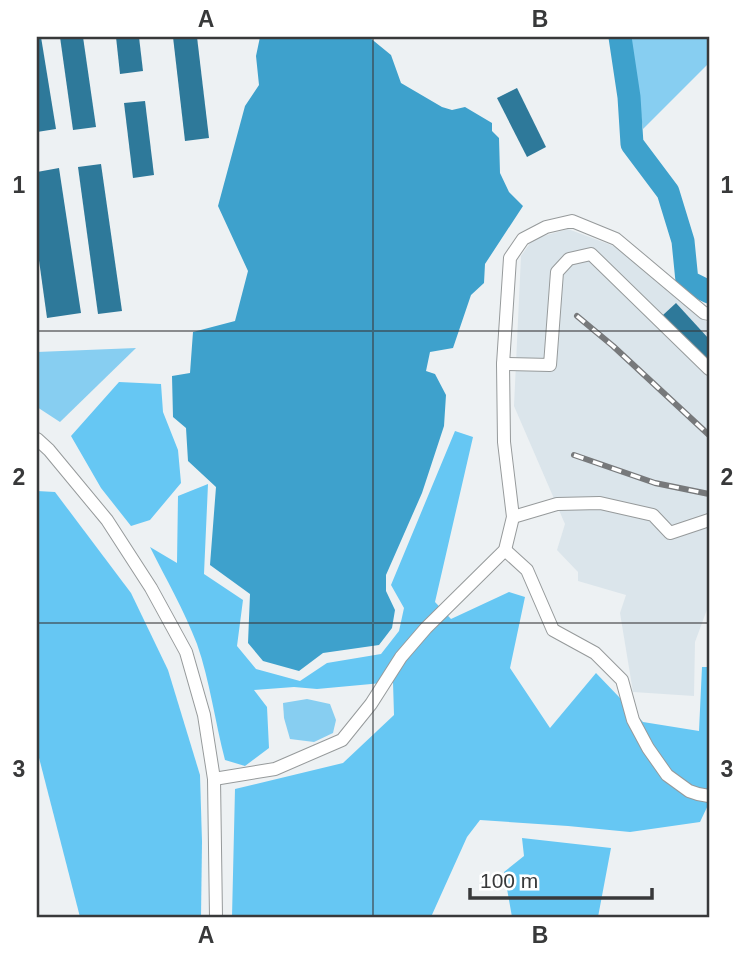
<svg xmlns="http://www.w3.org/2000/svg" width="746" height="954" font-family="Arial,sans-serif">
<rect width="100%" height="100%" fill="#edf1f3"/>
<path fill="#dbe5eb" d="M568,229L619,248L667,284L709,324V604L695,642L694,696L633,692L620,613L626,595L578,581V572L557,550L565,524L514,406L521,256L533,239Z"/>
<g fill="#87cef1">
<path d="M630,37H709V63L643,129Z"/>
<path d="M136,348L60,422L37,407V352Z"/>
<path d="M307,699L330,704L336,720L333,733L314,742L290,739L284,718L283,703Z"/>
</g>
<g fill="#66c7f3">
<path d="M119,382L161,384L163,412L178,450L181,483L150,520L131,526L101,488L71,436Z"/>
<path d="M455,431L473,437L435,602L451,619L509,592L525,597L510,668L550,728L596,673L643,722L699,731L702,667H709V803L700,822L630,832L568,826L480,820L467,837L431,917H232L235,789L343,763L394,715L393,682L317,689L294,687L254,690L267,707L269,748L245,766L225,760C215,722 210,681 197,644C184,610 166,579 150,547L177,563L178,496L208,484L204,574L243,600L237,646L256,669L300,681L327,663L381,654L399,631L404,608L391,585Z"/>
<path d="M37,491L55,492L131,593L168,670L200,775L202,842L201,917H80L37,750Z"/>
<path d="M522,838L611,848L598,917H512L504,872L524,856Z"/>
</g>
<path fill="#3ea1cc" d="M260,37H369L391,55L401,83L442,107L452,110L465,107L492,123V131L499,138L500,173L509,192L523,206L485,264L484,283L471,295L453,348L430,352L426,371L435,374L446,395L444,426L422,493L386,575V591L395,610L392,628L379,645L323,653L299,671L263,661L248,643L250,594L210,565L216,487L188,461L186,428L173,417L172,376L190,373L193,332L235,321L248,271L218,206L245,106L259,85L256,56Z"/>
<g fill="none" stroke-linecap="round" stroke-linejoin="round">
<path stroke="#3ea1cc" stroke-width="23" d="M620,37L629,97L632,144L668,192L683,241L687,281L709,292"/>
</g>
<g fill="#2e799a">
<path d="M37,37H41L56,129L37,132Z"/>
<path d="M60,37H83L96,127L73,130Z"/>
<path d="M116,37H139L143,71L120,74Z"/>
<path d="M173,37H197L209,138L185,141Z"/>
<path d="M517,88L546,147L527,157L497,98Z"/>
<path d="M145,101L154,175L133,178L124,103Z"/>
<path d="M101,164L122,311L98,314L78,167Z"/>
<path d="M59,168L81,313L47,318L37,246V172Z"/>
<path d="M676,303L709,339V363L663,315Z"/>
</g>
<g fill="none" stroke-linecap="round" stroke-linejoin="round">
<g stroke="#969a9b" stroke-width="14">
<g id="minor">
<path d="M503,364L550,365L557,272L569,259L591,254L709,369"/>
<path d="M37,439L49,450L107,520L151,588L186,652L204,715L214,779L216,917"/>
<path d="M513,517L557,504L600,503L653,515L670,533L709,520"/>
<path d="M505,550L527,570L553,630L595,653L622,680L633,720L648,748L667,775L689,791L698,794L709,796"/>
<path d="M214,779L275,769L342,740L371,704L401,657L426,628L505,550L513,517L504,442L503,364L510,258L523,239L546,227L572,221L616,239L704,313L709,314"/>
</g>
</g>
<use href="#minor" stroke="#fff" stroke-width="12"/>
<g stroke="#77797b" stroke-width="6">
<g id="rail">
<path d="M577,316L613,346L709,435"/>
<path d="M574,455L655,483L709,494"/>
</g>
</g>
<use href="#rail" stroke="#fff" stroke-width="3.5" stroke-dasharray="10" stroke-linecap="butt"/>
</g>
<path fill="none" stroke="#38393a" stroke-width="2" stroke-opacity="0.55" d="M373,37V917M37,331H709M37,623H709"/>
<rect width="746" height="954" fill="none" stroke="#ffffff" stroke-width="77"/>
<path d="M470 888v10h182v-10" fill="none" stroke="#38393a" stroke-width="3.5"/>
<text x="480" y="888" font-size="21" fill="#38393a" stroke="#ffffff" stroke-width="5" paint-order="stroke">100 m</text>
<rect x="38" y="38" width="670" height="878" fill="none" stroke="#38393a" stroke-width="2.5"/>
<g font-size="23" text-anchor="middle" font-weight="bold" fill="#38393a">
<text x="206" y="27">A</text>
<text x="540" y="27">B</text>
<text x="19" y="193">1</text>
<text x="727" y="193">1</text>
<text x="19" y="485">2</text>
<text x="727" y="485">2</text>
<text x="19" y="777">3</text>
<text x="727" y="777">3</text>
<text x="206" y="943">A</text>
<text x="540" y="943">B</text>
</g>
</svg>
